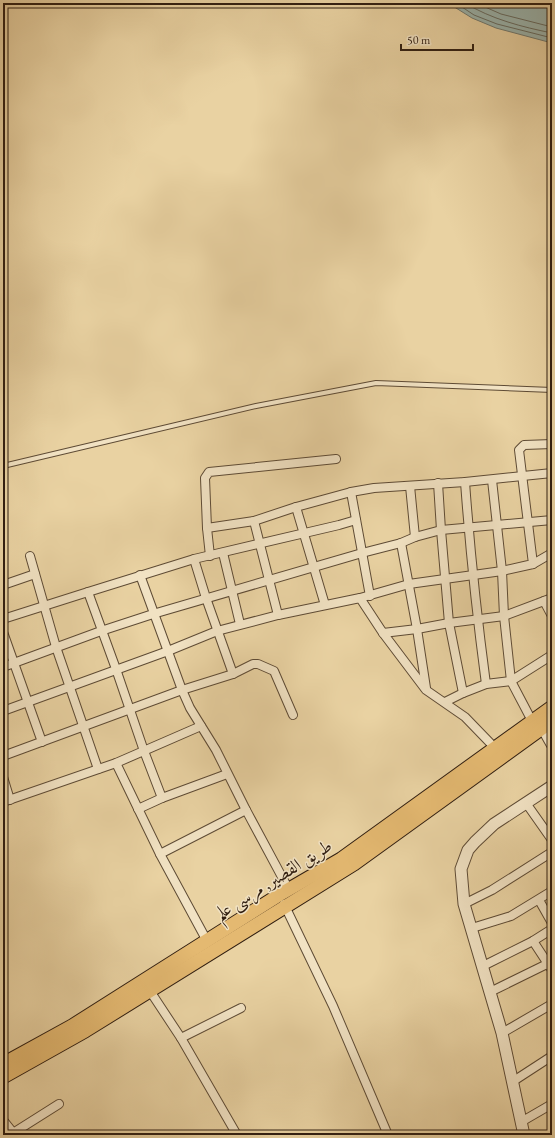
<svg xmlns="http://www.w3.org/2000/svg" width="555" height="1138" font-family="'EB Garamond',Amiri,serif">
<rect width="100%" height="100%" fill="#e9d2a2"/>
<filter id="stains"><feTurbulence type="fractalNoise" baseFrequency=".005" numOctaves="4"/><feColorMatrix values="0 0 0 0 .2 0 0 0 0 .09 0 0 0 0 .02 0 0 0 .5 -.17"/></filter>
<radialGradient id="worn" r=".72"><stop offset=".6" stop-color="#630" stop-opacity="0"/><stop offset="1" stop-color="#630" stop-opacity=".3"/></radialGradient>
<path fill="#9ab5af" stroke="#707970" d="M448,3H552V43L496,28L472,18Z"/>
<g fill="none" stroke-linecap="round" stroke-linejoin="round">
<g stroke="#656a60" stroke-width="1">
<path d="M456,3L474,15L497,24L552,38"/>
<path d="M465,3C491,19 522,27 552,33"/>
<path d="M476,3L501,14L552,27"/>
</g>
<g stroke="#5e4b35" stroke-width="6">
<path id="service" d="M3,466L256,406L376,383L552,390"/>
</g>
<g stroke="#5e4b35" stroke-width="10">
<g id="minor">
<path d="M492,480L502,571L504,616L511,681L532,721"/>
<path d="M465,482C470,550 477,617 486,684"/>
<path d="M438,483L441,530L449,623L463,693L486,684L511,681L552,655"/>
<path d="M410,486L415,537"/>
<path d="M351,492L370,596"/>
<path d="M296,507L325,605"/>
<path d="M254,521L278,615"/>
<path d="M207,528L254,521L296,507L351,492L374,488L465,482L552,473"/>
<path d="M401,543L417,629L426,688"/>
<path d="M223,553L240,624"/>
<path d="M30,556L56,647L98,769"/>
<path d="M210,556L207,528L205,478L209,472L336,459"/>
<path d="M194,559L206,598L233,674"/>
<path d="M533,564L552,553"/>
<path d="M140,575L182,690L190,708L216,750L246,810L289,890"/>
<path d="M3,585L35,574"/>
<path d="M88,592L116,669L144,751L162,798L227,774"/>
<path d="M360,598L409,584L502,571L533,564L519,450L524,445L552,444"/>
<path d="M544,601L552,616"/>
<path d="M3,619L88,592L194,559L339,525L356,520"/>
<path d="M3,632L42,742"/>
<path d="M383,633L417,629L449,623L504,616L552,598"/>
<path d="M3,667L101,631L153,614L362,553L401,543L415,537L441,530L552,520"/>
<path d="M445,702L463,693"/>
<path d="M3,711L168,651L217,631L278,615L360,598L383,633L426,690L465,717L495,748"/>
<path d="M3,756L182,690L233,674L253,664H258L274,671L293,715"/>
<path d="M116,763L160,854L207,941"/>
<path d="M3,777L10,800"/>
<path d="M3,802L116,763L201,726"/>
<path d="M526,803L552,840"/>
<path d="M138,809L162,798"/>
<path d="M160,854L246,810"/>
<path d="M539,900L552,923"/>
<path d="M284,904L333,1006L388,1135"/>
<path d="M464,904L492,890L552,852"/>
<path d="M472,928L511,916L552,891"/>
<path d="M533,941L552,970"/>
<path d="M483,966L533,941L552,929"/>
<path d="M150,991L181,1038L237,1135"/>
<path d="M490,992L547,964"/>
<path d="M502,1033L552,1004"/>
<path d="M181,1038L241,1008"/>
<path d="M512,1082L552,1056"/>
<path d="M3,1120L15,1135"/>
<path d="M521,1122L552,1104"/>
<path d="M10,1135L59,1104"/>
</g>
</g>
<g stroke="#5e4b35" stroke-width="13">
<g id="tertiary">
<path d="M543,728L552,744"/>
<path d="M524,1135L502,1033L464,904L461,869L468,850L475,842L494,824L552,786"/>
</g>
</g>
<g stroke="#301e11" stroke-width="15">
<g id="primary">
<path d="M3,1064L72,1026L279,895L341,859L552,707"/>
<path d="M3,1077L85,1031L354,864L552,721"/>
</g>
</g>
<use href="#service" stroke="#f1e2c3" stroke-width="4"/>
<use href="#minor" stroke="#f1e2c3" stroke-width="8"/>
<use href="#tertiary" stroke="#f1e2c3" stroke-width="11"/>
<use href="#primary" stroke="#e4b971" stroke-width="13"/>
</g>
<g text-anchor="middle" dominant-baseline="central" stroke-width="3" stroke-linejoin="round" paint-order="stroke">
<g font-size="18" fill="#301e11" stroke="#f1e2c3">
<text transform="translate(273 879) rotate(-32)">طريق القصير, مرسى علم</text>
</g>
</g>
<rect width="555" height="1138" fill="none" stroke="#e9d2a2" stroke-width="16"/>
<rect x="4" y="4" width="547" height="1130" fill="none" stroke="#301e11" stroke-width="2"/>
<rect x="8" y="8" width="539" height="1122" fill="none" stroke="#301e11"/>
<path d="M401 44v6h72v-6" fill="none" stroke="#301e11" stroke-width="2"/>
<text x="407" y="44" font-size="12" fill="#301e11" stroke="#f1e2c3" stroke-width="3" paint-order="stroke">50 m</text>
<rect width="100%" height="100%" filter="url(#stains)"/>
<rect width="100%" height="100%" fill="url(#worn)"/>
</svg>
